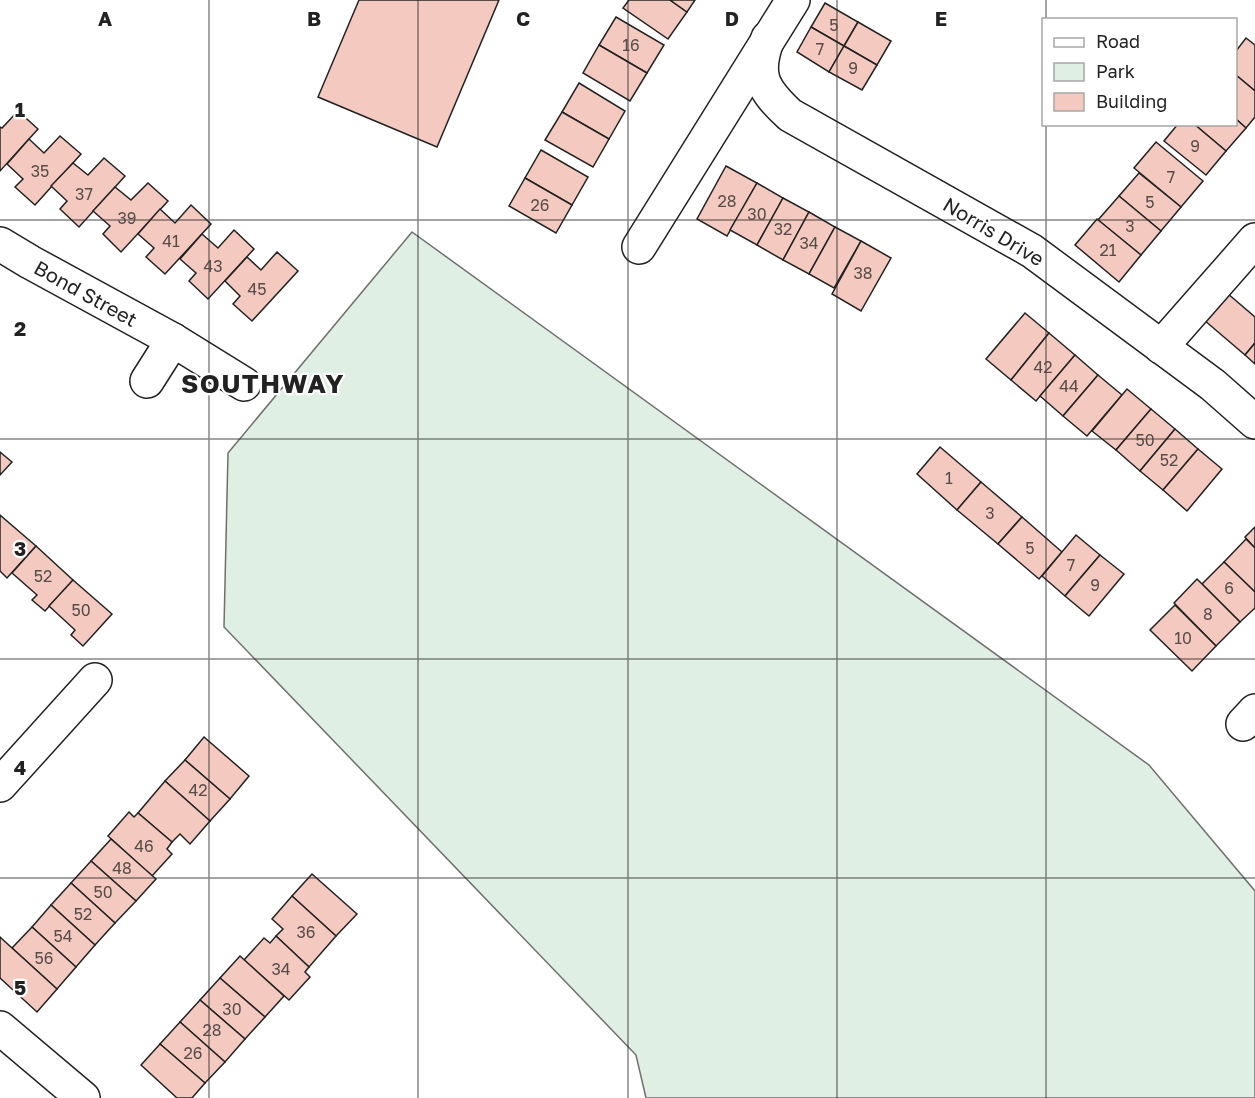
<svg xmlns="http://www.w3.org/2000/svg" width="1255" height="1098" font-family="'Golos Text',sans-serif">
<rect width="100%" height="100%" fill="#fff"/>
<path fill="#e0efe3" stroke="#6f6f6f" stroke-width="1.5" d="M412,232L1149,765L1255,891V1098H646L636,1055L224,627L228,453Z"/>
<g fill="#f3c9c0" stroke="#222" stroke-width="1.5">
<path d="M359,0H499L437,147L318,97Z"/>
<path d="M629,0H670L687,12L668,39L623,8Z"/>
<path d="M670,0H695L687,12Z"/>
<path d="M825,3L858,22L844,46L811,27Z"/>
<path d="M616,17L664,45L647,73L599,45Z"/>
<path d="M858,22L891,41L877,65L844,46Z"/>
<path d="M811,27L844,46L829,72L797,52Z"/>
<path d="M1246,38L1255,45V91L1236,75V51Z"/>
<path d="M599,45L647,73L630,101L583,73Z"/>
<path d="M844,46L877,65L862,90L829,72Z"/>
<path d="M1236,75L1255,91V117L1246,128L1236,119Z"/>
<path d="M579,83L625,111L609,139L562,112Z"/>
<path d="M18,111L38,129L0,171V127L2,128Z"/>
<path d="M562,112L609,139L593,167L545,140Z"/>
<path d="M1236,119L1246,128L1226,151L1194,124H1236Z"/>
<path d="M1178,124H1194L1226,151L1206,175L1164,141Z"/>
<path d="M60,136L81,154L35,205L15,187L23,179L7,164L29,139L44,153Z"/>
<path d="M1156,142L1203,181L1181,207L1134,168Z"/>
<path d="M541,150L588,177L572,205L525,178Z"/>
<path d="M104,158L125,176L79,227L60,209L67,201L51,186L73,163L88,175Z"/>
<path d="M726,166L757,183L727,236L697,219Z"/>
<path d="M1139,173L1181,207L1161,231L1119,196Z"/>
<path d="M525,178L572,205L556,233L509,206Z"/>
<path d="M148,183L168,201L121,252L103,234L110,226L93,211L115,187L131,200Z"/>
<path d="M757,183L783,198L757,245L730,230Z"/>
<path d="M1119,196L1161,231L1141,255L1098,220Z"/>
<path d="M783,198L809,212L783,260L757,245Z"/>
<path d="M191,205L211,224L165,274L146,257L154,248L138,234L160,209L175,223Z"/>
<path d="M809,212L835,227L809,274L783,260Z"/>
<path d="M1097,219L1141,255L1119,282L1075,245Z"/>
<path d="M835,227L861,241L834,288L809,274Z"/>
<path d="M234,230L254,249L208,299L189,281L196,273L180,259L202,234L218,248Z"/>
<path d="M861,241L891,258L861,311L832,294Z"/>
<path d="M277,252L298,271L252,321L233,304L240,296L225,281L247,257L261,270Z"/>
<path d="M1227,293L1255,317V343L1245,355L1204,320Z"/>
<path d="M1025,313L1049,333L1011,380L986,359Z"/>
<path d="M1049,333L1075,355L1036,401L1011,380Z"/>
<path d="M1255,343V364L1245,355Z"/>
<path d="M1075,355L1098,375L1063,416L1040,396Z"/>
<path d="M1098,375L1122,395L1087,436L1063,416Z"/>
<path d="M1127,389L1151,409L1116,450L1092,431Z"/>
<path d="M1151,409L1175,429L1140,471L1116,450Z"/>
<path d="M1175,429L1198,449L1163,490L1140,471Z"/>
<path d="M940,447L981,482L957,510L917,474Z"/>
<path d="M1198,449L1222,469L1187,511L1163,490Z"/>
<path d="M0,452L12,462L0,475Z"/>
<path d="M981,482L1022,517L998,544L957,510Z"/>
<path d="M0,515L36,546L7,578L0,571Z"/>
<path d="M1022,517L1062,552L1039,579L998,544Z"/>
<path d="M1255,527V548L1245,537Z"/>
<path d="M1076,535L1100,555L1065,596L1042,576Z"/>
<path d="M1246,539L1255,548V592L1224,562Z"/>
<path d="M36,546L73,580L45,611L32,600L37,595L12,573Z"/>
<path d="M1100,555L1124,574L1089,616L1065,596Z"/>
<path d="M1224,562L1255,592V608L1240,622L1202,584Z"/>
<path d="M1197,579L1240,622L1216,646L1174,603Z"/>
<path d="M73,580L112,614L83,646L71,635L75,630L49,606Z"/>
<path d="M1175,605L1216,646L1192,671L1150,630Z"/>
<path d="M204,737L249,776L230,799L185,760Z"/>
<path d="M185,760L230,799L210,821L165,781Z"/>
<path d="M165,781L210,821L190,844L180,834L172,842L138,813Z"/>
<path d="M129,812L134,817L138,813L172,842L167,849L172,854L152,876L108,836Z"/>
<path d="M111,839L156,879L136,901L91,861Z"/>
<path d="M91,861L136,901L115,923L71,883Z"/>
<path d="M312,874L357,914L336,936L292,896Z"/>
<path d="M71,883L115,923L95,945L51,905Z"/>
<path d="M292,896L336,936L309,967L276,936L283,929L272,919Z"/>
<path d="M51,905L95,945L76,967L32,927Z"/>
<path d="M32,927L76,967L57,989L12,948Z"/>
<path d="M276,936L309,967L305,972L310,977L289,1000L244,960L264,938L270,943Z"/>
<path d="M0,937L57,989L37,1012L0,978Z"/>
<path d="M240,956L284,996L265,1017L220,978Z"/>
<path d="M220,978L265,1017L245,1039L200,1000Z"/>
<path d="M200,1000L245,1039L225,1062L180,1022Z"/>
<path d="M180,1022L225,1062L205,1083L160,1044Z"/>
<path d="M160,1044L205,1083L192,1098H177L141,1065Z"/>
</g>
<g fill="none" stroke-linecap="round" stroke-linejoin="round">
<g stroke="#222" stroke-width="36">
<g id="minor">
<path d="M768,38C754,75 762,89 790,115L1032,251L1213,385L1255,422"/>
<path d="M0,244L30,262L173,340L244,384"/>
<path d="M639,247L793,0"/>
<path d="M1161,347L1255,240"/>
<path d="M147,381L173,340"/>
<path d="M1243,724L1255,711"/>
<path d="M0,785L95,680"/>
<path d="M0,1028L83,1098"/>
</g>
</g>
<use href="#minor" stroke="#fff" stroke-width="33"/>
</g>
<path fill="none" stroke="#222" stroke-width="1.5" stroke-opacity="0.55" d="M209,0V1098M418,0V1098M628,0V1098M837,0V1098M1046,0V20M1046,124V1098M0,220H1255M0,439H1255M0,659H1255M0,878H1255"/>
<g text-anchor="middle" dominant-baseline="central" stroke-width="4.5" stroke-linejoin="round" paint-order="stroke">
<g font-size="16" fill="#564c4a">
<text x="834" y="25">5</text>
<text x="631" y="45">16</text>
<text x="820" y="49">7</text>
<text x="853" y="68">9</text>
<text x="1195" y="146">9</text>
<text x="40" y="171">35</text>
<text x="1171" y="177">7</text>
<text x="84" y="194">37</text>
<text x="727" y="201">28</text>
<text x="1150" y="202">5</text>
<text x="540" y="205">26</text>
<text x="757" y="214">30</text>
<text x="127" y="218">39</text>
<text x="1130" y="226">3</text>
<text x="783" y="229">32</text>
<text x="171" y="241">41</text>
<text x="809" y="243">34</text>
<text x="1108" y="250">21</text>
<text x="213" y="266">43</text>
<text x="863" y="273">38</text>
<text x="257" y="289">45</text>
<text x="1043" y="367">42</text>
<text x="1069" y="386">44</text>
<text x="1145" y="440">50</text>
<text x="1169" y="460">52</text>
<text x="949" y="478">1</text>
<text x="990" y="513">3</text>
<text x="1030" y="548">5</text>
<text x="1071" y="565">7</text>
<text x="43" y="576">52</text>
<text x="1095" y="585">9</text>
<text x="1229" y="588">6</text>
<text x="81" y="610">50</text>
<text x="1208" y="614">8</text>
<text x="1183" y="638">10</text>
<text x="198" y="790">42</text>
<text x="144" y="846">46</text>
<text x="122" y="868">48</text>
<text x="103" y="892">50</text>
<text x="83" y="914">52</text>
<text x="306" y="932">36</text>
<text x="63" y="936">54</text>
<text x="44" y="958">56</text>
<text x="281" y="969">34</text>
<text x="232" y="1009">30</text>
<text x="212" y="1030">28</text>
<text x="193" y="1053">26</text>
</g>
<g font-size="20" fill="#222" stroke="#fff">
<text transform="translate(994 231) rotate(31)">Norris Drive</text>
<text transform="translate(86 293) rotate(29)">Bond Street</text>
</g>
<g font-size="26" font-weight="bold" letter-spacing="1.5" fill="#222" stroke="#fff">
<text x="263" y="383">SOUTHWAY</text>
</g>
</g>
<g font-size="20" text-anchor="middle" font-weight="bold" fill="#222" stroke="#fff" stroke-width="4.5" stroke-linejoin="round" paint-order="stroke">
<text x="105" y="26">A</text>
<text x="314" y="26">B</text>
<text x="523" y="26">C</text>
<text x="732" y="26">D</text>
<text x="941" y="26">E</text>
<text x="20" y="117">1</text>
<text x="20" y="336">2</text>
<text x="20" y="556">3</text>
<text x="20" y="775">4</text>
<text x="20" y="995">5</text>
</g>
<rect x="1042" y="18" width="195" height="108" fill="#ffffff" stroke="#a7a7a7" stroke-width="1.5"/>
<rect x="1054" y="38" width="30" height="9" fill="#ffffff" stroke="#a7a7a7" stroke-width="1.5"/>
<text x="1096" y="48" font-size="18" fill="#222222">Road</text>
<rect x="1054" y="63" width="30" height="18" fill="#e0efe3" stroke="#a7a7a7" stroke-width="1.5"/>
<text x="1096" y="78" font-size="18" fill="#222222">Park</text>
<rect x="1054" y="93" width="30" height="18" fill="#f3c9c0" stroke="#a7a7a7" stroke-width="1.5"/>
<text x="1096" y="108" font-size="18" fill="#222222">Building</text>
</svg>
